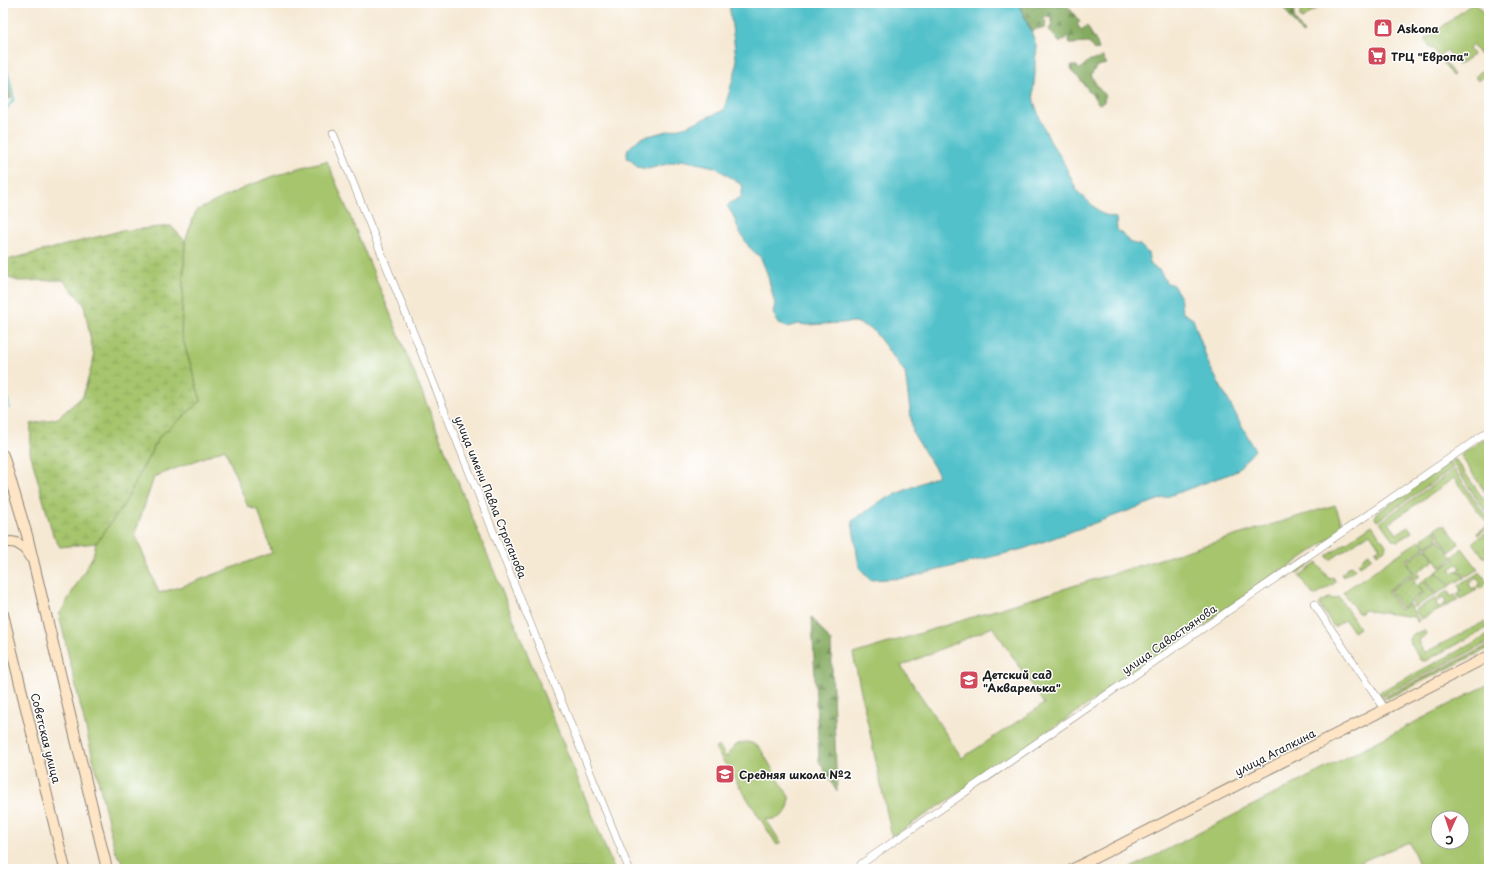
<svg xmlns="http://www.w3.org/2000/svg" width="1492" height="872" font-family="'Playpen Sans',sans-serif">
<defs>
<pattern id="forest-firs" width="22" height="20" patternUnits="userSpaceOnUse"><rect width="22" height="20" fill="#84aa60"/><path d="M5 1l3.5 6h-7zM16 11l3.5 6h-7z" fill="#6b8a4e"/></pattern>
<pattern id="wetland-marsh" width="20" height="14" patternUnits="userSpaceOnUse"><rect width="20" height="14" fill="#a6c56d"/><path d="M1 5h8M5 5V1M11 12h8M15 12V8" fill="none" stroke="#8ea95e"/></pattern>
<pattern id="park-dots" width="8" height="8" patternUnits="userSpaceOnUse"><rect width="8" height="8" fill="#a6c56d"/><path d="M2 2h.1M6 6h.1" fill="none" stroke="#8ea95e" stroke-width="1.8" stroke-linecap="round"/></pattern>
</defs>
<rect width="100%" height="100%" fill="#fff"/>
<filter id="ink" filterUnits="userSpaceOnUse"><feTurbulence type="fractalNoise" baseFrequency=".025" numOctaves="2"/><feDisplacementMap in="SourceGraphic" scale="8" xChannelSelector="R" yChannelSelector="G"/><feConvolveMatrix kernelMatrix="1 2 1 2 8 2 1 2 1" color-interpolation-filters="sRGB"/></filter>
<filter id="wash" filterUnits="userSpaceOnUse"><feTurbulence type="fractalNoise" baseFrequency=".012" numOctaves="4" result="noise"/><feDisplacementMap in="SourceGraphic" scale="16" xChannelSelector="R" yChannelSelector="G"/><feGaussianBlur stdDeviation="0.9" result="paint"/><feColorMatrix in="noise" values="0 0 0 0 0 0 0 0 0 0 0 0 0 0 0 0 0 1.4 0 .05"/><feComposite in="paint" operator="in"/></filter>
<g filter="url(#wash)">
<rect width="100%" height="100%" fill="#f6e9d4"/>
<g fill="#a6c56d" stroke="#617044" fill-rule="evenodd">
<path d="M1312,3H1324L1302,19L1300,18V12Z"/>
<path d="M1473,3H1476L1489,22V53L1487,56L1484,52L1480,55L1472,45L1469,48L1473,55L1458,65L1447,50L1440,55L1454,75L1452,76L1433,48L1431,49L1425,40Z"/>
<path d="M3,66L11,98L3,101Z"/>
<path d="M1487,68L1489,69V73L1478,81L1475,77L1483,69Z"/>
<path d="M327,161L375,276L614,869H127L115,851L59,615L93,556L96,543L123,506L159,437L201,401L181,333L185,241L196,211C237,190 281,170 327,161ZM225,449L248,507L258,510L272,553L183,586L159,593L135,534L154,477Z"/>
<path d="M1489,435V480L1487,487L1489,488V498L1461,456L1462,454Z"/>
<path d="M1452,460H1456L1489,507V516L1451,461Z"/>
<path d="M1449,462L1453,468L1377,521L1375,518L1377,513Z"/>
<path d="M1454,470L1489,520V526L1478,535L1477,533L1488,525L1454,478L1389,523L1397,534L1408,526L1412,532L1398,541L1393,540L1380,522Z"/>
<path d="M1335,505L1344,529L962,791L892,837L853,654ZM993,627L1044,704L962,758L901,666Z"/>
<path d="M1372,525L1386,545L1385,549L1377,554L1375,551L1380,548L1370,533L1330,560L1327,556Z"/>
<path d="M1442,525H1445L1459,543L1450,552L1440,537L1436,528Z"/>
<path d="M1435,529L1438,538L1426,546L1422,539Z"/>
<path d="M1489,530V546L1485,549L1488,555L1484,558L1473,542Z"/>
<path d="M1439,539L1453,558L1441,567L1427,547Z"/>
<path d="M1420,540L1425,547L1405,561L1415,576L1418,574L1420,576L1415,580L1410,574L1387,591L1400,610L1409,604L1419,621L1417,622L1414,617L1363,610L1361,613H1358L1343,592Z"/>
<path d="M1462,548L1478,569L1467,576L1457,571L1461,568L1457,564L1450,569L1453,573L1456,571L1465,577L1451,585L1436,572L1455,559L1453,557Z"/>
<path d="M1369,553L1372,558L1360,566L1358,563L1363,559V557Z"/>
<path d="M1310,558L1315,561L1296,574L1295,571L1296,568Z"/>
<path d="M1317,563L1329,579L1333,577L1336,582L1315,596L1313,595L1299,576Z"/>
<path d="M1352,565L1355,569L1343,577L1341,574L1346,571L1345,569Z"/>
<path d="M1480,572C1486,580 1490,583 1479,589L1477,586L1481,584L1477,578L1474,580L1470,578Z"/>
<path d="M1435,573L1450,586L1436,594L1424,580Z"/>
<path d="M1468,579L1472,581L1469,584L1472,589L1475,587L1477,590L1460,599L1457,594L1461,591L1458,585Z"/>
<path d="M1423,581L1435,595L1414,607L1411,603L1424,594L1418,585Z"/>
<path d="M1448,591L1451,597L1455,595L1458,600L1444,607L1443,605L1446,603L1444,598L1440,600L1438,597Z"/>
<path d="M1339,597L1359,628L1353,632L1345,620L1334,627L1320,606V603L1329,598L1334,599Z"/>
<path d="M1436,598L1439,601L1436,603L1438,608L1442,606L1443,608L1421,619L1415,610Z"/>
<path d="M1484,622L1487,628L1425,661L1420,660L1409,640L1410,637L1424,630L1426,634L1418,641L1424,653Z"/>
<path d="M1489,635V642L1381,696L1379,695L1381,691Z"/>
<path d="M1489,645V648L1388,698H1382Z"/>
<path d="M1489,684V869H1421L1409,842L1343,869H1129ZM1438,818H1462V842H1438Z"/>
<path d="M748,742L754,744L760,748L789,797C791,812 780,821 766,819L781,843L777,845L715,748L719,746L727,758C730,748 737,742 748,742Z"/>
</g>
<g fill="url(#forest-firs)" stroke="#50633e">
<path d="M1018,3H1068L1067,5L1080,22L1077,24L1081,30L1087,26L1097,43L1099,49L1094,50L1089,43L1070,44L1068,36L1060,43L1049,30L1052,24V18L1042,17L1046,22L1045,28L1036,29L1032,32Z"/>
<path d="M1280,3H1302C1287,14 1296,21 1304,33L1302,34Z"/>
<path d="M1102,56L1107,64L1097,66L1091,75L1097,86L1105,96L1104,102L1099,104L1079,78L1072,72L1071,66H1077L1079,70L1090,60L1099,59Z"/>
<path d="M812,617L831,642L837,792L819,761Z"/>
</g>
<path fill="url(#wetland-marsh)" stroke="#617044" d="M171,226L185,241L181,333L201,401L159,437L123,506L96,543L60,547L53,535L30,452L31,424L58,418L83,396L94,358L84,304L63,280L18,281L3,276V261L120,231Z"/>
<g fill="url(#park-dots)" stroke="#617044">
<path d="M1426,548L1435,560L1415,574L1407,562Z"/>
<path d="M1410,576L1422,593L1401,608L1389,591Z"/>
</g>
<path fill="#53c1ca" stroke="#386e73" d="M729,3H1018L1033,36L1037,49L1035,60V74L1033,92L1034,102L1042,124L1051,143L1061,157L1077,191L1102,214L1116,218L1117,230L1126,237L1131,243L1140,245L1148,253L1150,263L1152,266L1159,270L1167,283L1173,285L1180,296L1182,312L1193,319L1209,365L1255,450L1235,472L1023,549L906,578L870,580L859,567L852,521L881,501L939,475L913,433L905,372L873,330L856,322L808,325L798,324L787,327L779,324L773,313L775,304L767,273L761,258L749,247L740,232L733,215L727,206L730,203L741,197L743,186L715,167L682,160L648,169L637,167L631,160L626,158L628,149L640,138L687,126L724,110L737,65Z"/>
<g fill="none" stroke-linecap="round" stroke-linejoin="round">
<g stroke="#53c1ca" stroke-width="2">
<path d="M3,54L14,99L3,113"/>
<path d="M3,382L10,409"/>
</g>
</g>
</g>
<g filter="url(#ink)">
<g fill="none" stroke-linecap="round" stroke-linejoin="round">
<g stroke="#898278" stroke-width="8">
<g id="minor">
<path d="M333,133L629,869"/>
<path d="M1314,604L1385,709"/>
<path d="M861,864L1489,431"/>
</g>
</g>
<g stroke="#898278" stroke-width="12">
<g id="secondary">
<path d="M3,455L27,535L107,869"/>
<path d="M3,544C15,538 24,546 30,557"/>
<path d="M3,614L65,869"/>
<path d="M1073,869L1489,656"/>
</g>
</g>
<use href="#minor" stroke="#fff" stroke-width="7"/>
<use href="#secondary" stroke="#fde5c5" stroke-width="10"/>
</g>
</g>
<defs>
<g id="shop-square" transform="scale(1)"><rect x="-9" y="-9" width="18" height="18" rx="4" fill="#d1495b" stroke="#fff"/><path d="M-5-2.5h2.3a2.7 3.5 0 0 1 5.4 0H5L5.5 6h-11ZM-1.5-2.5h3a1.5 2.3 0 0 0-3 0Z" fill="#fff"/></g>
<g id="supermarket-square" transform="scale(1)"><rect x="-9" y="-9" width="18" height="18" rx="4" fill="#d1495b" stroke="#fff"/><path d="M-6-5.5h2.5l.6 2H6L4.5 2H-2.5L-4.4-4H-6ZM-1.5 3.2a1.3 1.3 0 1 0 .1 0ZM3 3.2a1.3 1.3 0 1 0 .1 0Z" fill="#fff"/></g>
<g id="school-square" transform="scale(1)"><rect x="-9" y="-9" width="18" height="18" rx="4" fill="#d1495b" stroke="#fff"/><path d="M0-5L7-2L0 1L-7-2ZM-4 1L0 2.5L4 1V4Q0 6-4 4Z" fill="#fff"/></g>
</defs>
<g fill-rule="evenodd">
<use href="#shop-square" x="1383" y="28"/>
<use href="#supermarket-square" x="1377" y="56"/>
<use href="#school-square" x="969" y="680"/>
<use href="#school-square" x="725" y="774"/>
</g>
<g text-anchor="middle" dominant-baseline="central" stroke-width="3" stroke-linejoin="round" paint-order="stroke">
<g font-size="11" font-weight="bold" fill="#1c1c1c" stroke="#fff" text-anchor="start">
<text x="1397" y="28">Askona</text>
<text x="1391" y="56">ТРЦ "Европа"</text>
<text x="983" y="674">Детский сад<tspan x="983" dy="13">"Акварелька"</tspan></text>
<text x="739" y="774">Средняя школа №2</text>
</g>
<g font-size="11" fill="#1c1c1c" stroke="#fff">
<text transform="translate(491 497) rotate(68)">улица имени Павла Строганова</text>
<text transform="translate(1169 639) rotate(-35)">улица Савостьянова</text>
<text transform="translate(46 738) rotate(76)">Советская улица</text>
<text transform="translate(1275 752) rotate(-27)">улица Агапкина</text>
</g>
</g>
<rect width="1492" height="872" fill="none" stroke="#fff" stroke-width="16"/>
<g transform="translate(1450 830) rotate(183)"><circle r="19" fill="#ffffff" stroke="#a4a4a4"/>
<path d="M0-3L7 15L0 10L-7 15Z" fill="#d1495b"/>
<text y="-6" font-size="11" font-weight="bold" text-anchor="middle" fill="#1c1c1c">С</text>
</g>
</svg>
